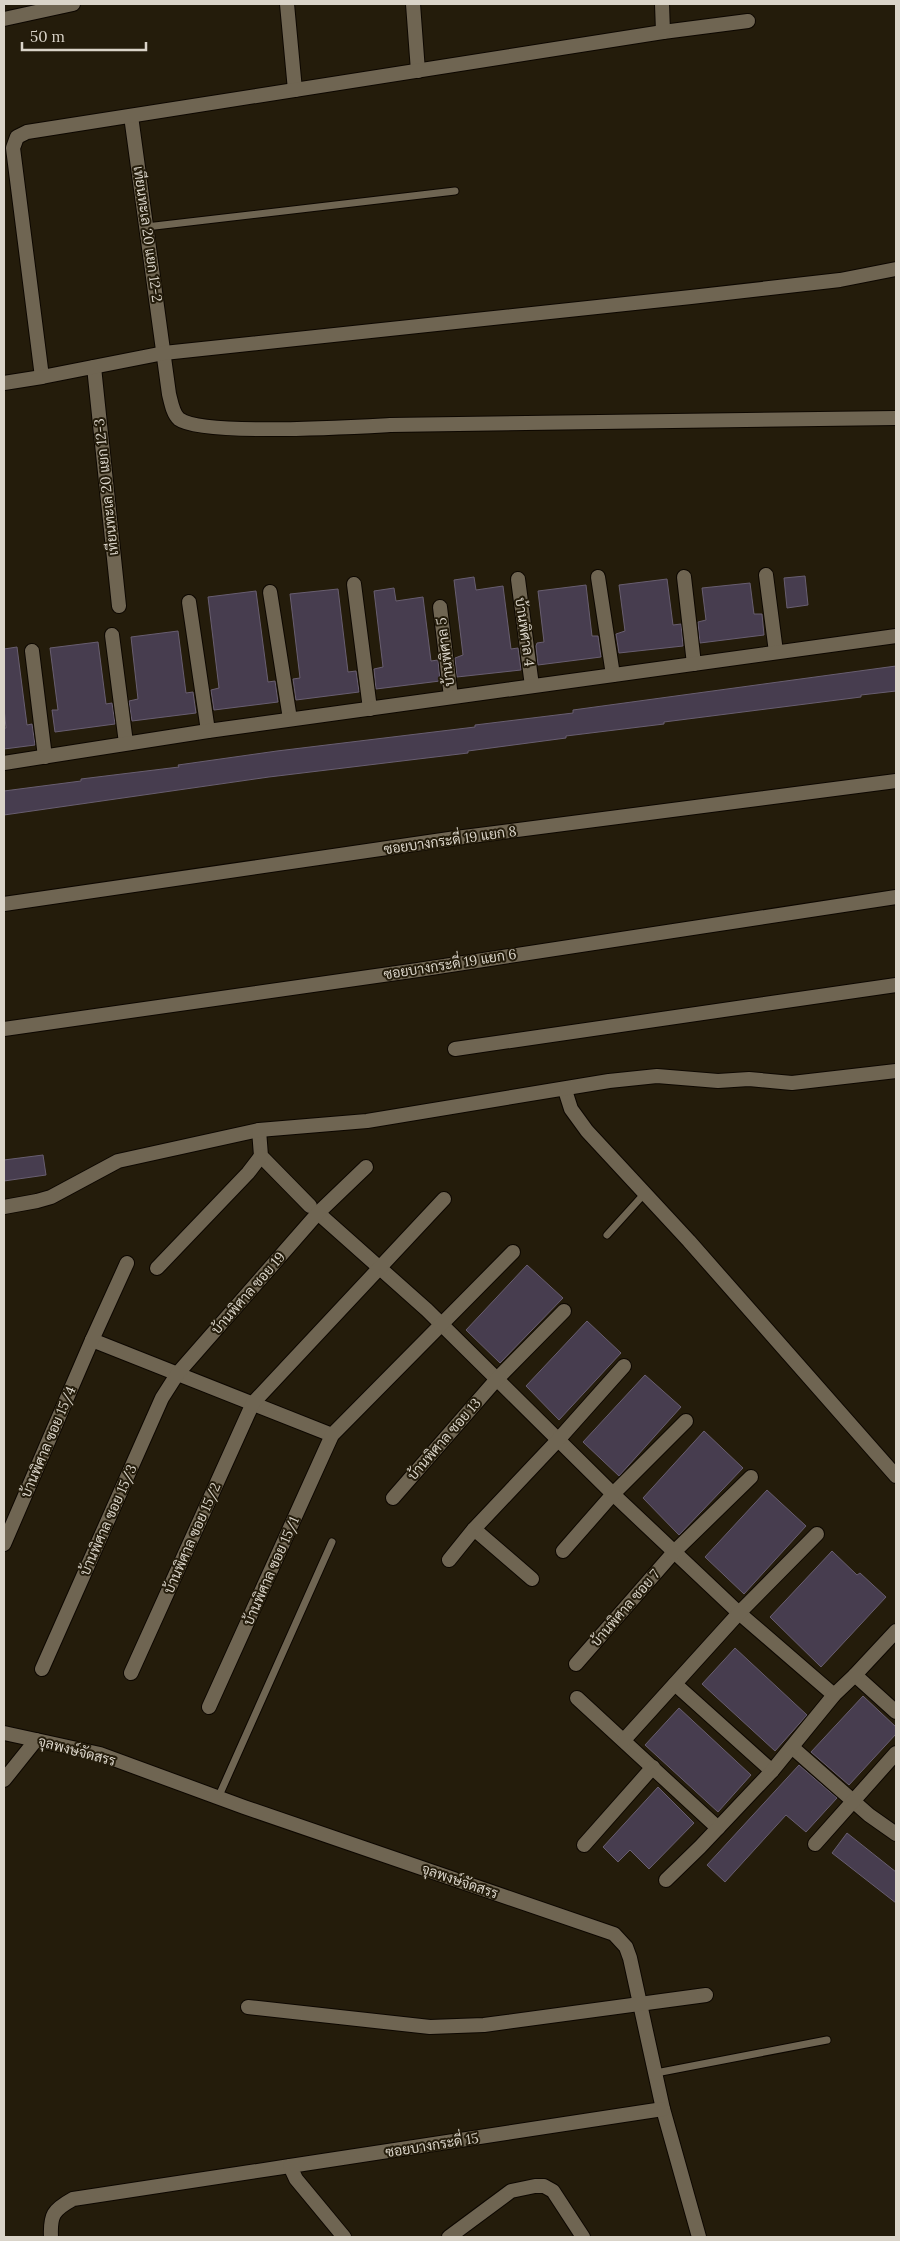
<svg xmlns="http://www.w3.org/2000/svg" width="900" height="2241" font-family="Lora,Sarabun,serif">
<rect width="100%" height="100%" fill="#241c0b"/>
<g fill="#473d4f" stroke="#685e70">
<path d="M805,576L808,605L787,608L784,578Z"/>
<path d="M474,577L476,590L503,586L511,649L518,648L521,670L457,677L455,658L463,655L454,580Z"/>
<path d="M667,579L673,625L681,624L683,646L619,653L616,634L625,631L619,585Z"/>
<path d="M750,583L754,614H762L764,635L700,643L698,622L706,620L702,588Z"/>
<path d="M586,585L592,636H598L601,657L538,665L536,646L537,643L544,642L538,591Z"/>
<path d="M394,588L396,601L423,597L431,661L438,660L440,681L376,689L374,669L383,667L374,591Z"/>
<path d="M338,589L348,672L356,671L359,692L296,700L293,679L300,678L290,594Z"/>
<path d="M256,591L268,682L275,681L278,702L214,710L211,690L219,688L208,597Z"/>
<path d="M178,631L186,693L193,692L196,713L132,721L129,701L138,699L131,637Z"/>
<path d="M98,642L106,704L112,703L115,724L55,732L52,710H58L50,648Z"/>
<path d="M17,647L27,725L32,724L35,745L4,749V728H6L4,708V649Z"/>
<path d="M896,666V691L861,695V697L664,722V724L566,736V738L468,751V753L269,777L4,815V791L81,781V779L179,767L178,765L277,751L475,727V725L573,713V710Z"/>
<path d="M43,1155L46,1175L4,1181V1160Z"/>
<path d="M527,1265L563,1298L500,1363L466,1330Z"/>
<path d="M587,1321L621,1353L559,1420L526,1386Z"/>
<path d="M645,1375L681,1407L619,1476L583,1442Z"/>
<path d="M704,1431L743,1468L679,1535L643,1498Z"/>
<path d="M767,1490L806,1526L744,1594L705,1557Z"/>
<path d="M832,1551L857,1575L860,1573L886,1597L821,1667L770,1617Z"/>
<path d="M735,1648L807,1715L775,1751L702,1684Z"/>
<path d="M863,1696L896,1727V1734L849,1785L811,1752Z"/>
<path d="M679,1708L751,1775L718,1812L645,1745Z"/>
<path d="M799,1765L837,1798L806,1832L786,1815L725,1882L707,1865Z"/>
<path d="M658,1787L694,1823L649,1869L630,1850L618,1862L603,1847Z"/>
<path d="M847,1833L896,1872V1903L832,1853Z"/>
</g>
<g fill="none" stroke-linecap="round" stroke-linejoin="round">
<g stroke="#0d0700" stroke-width="9">
<g id="service">
<path d="M146,227L455,191"/>
<path d="M607,1235L645,1193"/>
<path d="M218,1798L332,1542"/>
<path d="M656,2073L827,2040"/>
</g>
</g>
<g stroke="#0d0700" stroke-width="16">
<g id="minor">
<path d="M287,4L295,90"/>
<path d="M413,4L418,71"/>
<path d="M4,19L73,4"/>
<path d="M663,32L748,21"/>
<path d="M131,116L169,394C171,402 173,414 179,419C202,436 354,427 390,425L896,418"/>
<path d="M94,367L119,606"/>
<path d="M42,377L13,148L17,137L27,132L663,32L662,4"/>
<path d="M4,383L42,377L164,353L691,297L840,280L896,269"/>
<path d="M766,575L776,652"/>
<path d="M598,577L613,675"/>
<path d="M684,577L694,664"/>
<path d="M518,579L532,686"/>
<path d="M354,584L370,709"/>
<path d="M270,592L290,719"/>
<path d="M189,602L208,731"/>
<path d="M440,607L451,697"/>
<path d="M112,635L126,743"/>
<path d="M32,651L45,757"/>
<path d="M4,763L208,731L896,636"/>
<path d="M4,904L456,838L896,781"/>
<path d="M4,1029L418,970L896,897"/>
<path d="M455,1049L896,985"/>
<path d="M565,1090L571,1109L587,1131L689,1241L896,1476"/>
<path d="M259,1130L261,1156L310,1206"/>
<path d="M4,1207L37,1201L51,1197L118,1161L259,1130L367,1121L609,1081L657,1076L718,1081L749,1079L792,1083L896,1071"/>
<path d="M318,1213L427,1310L613,1494L739,1613L834,1695"/>
<path d="M157,1268L248,1173L261,1156"/>
<path d="M92,1340L332,1435"/>
<path d="M393,1498L496,1380L564,1311"/>
<path d="M474,1529L532,1579"/>
<path d="M4,1544L92,1340L127,1263"/>
<path d="M563,1551L613,1494L686,1421"/>
<path d="M449,1560L474,1529L558,1440L624,1366"/>
<path d="M576,1664L674,1552L751,1477"/>
<path d="M42,1669L162,1398L178,1373L318,1213L366,1167"/>
<path d="M131,1673L253,1403L444,1199"/>
<path d="M855,1675L896,1712"/>
<path d="M675,1684L772,1771"/>
<path d="M577,1698L718,1828"/>
<path d="M209,1707L332,1435L513,1252"/>
<path d="M4,1733L100,1754L244,1807L614,1934L626,1947L630,1958L663,2109L699,2237"/>
<path d="M624,1740L739,1613L817,1534"/>
<path d="M793,1748L869,1815L896,1834"/>
<path d="M4,1780L36,1740"/>
<path d="M815,1844L896,1753"/>
<path d="M584,1845L653,1767"/>
<path d="M666,1880L700,1847L772,1771L834,1695L855,1675L896,1631"/>
<path d="M248,2007L430,2027L484,2025L706,1995"/>
<path d="M51,2237C50,2215 53,2210 73,2199L290,2166"/>
<path d="M344,2237L296,2179L290,2166L663,2109"/>
<path d="M449,2237L511,2191L535,2186H544L553,2191L583,2237"/>
</g>
</g>
<use href="#service" stroke="#6f6552" stroke-width="7"/>
<use href="#minor" stroke="#6f6552" stroke-width="14"/>
</g>
<g text-anchor="middle" dominant-baseline="central" stroke-width="4" stroke-linejoin="round" paint-order="stroke">
<g font-size="14" fill="#dad4c9" stroke="#241c0b">
<text transform="translate(148 234) rotate(82)">เทียนทะเล 20 แยก 12-2</text>
<text transform="translate(106 487) rotate(-96)">เทียนทะเล 20 แยก 12-3</text>
<text transform="translate(525 632) rotate(82)">บ้านพิศาล 4</text>
<text transform="translate(445 652) rotate(-97)">บ้านพิศาล 5</text>
<text transform="translate(450 840) rotate(-8)">ซอยบางกระดี่ 19 แยก 8</text>
<text transform="translate(450 964) rotate(-9)">ซอยบางกระดี่ 19 แยก 6</text>
<text transform="translate(248 1293) rotate(-49)">บ้านพิศาล ซอย 19</text>
<text transform="translate(444 1439) rotate(-49)">บ้านพิศาล ซอย 13</text>
<text transform="translate(48 1442) rotate(-67)">บ้านพิศาล ซอย 15/4</text>
<text transform="translate(108 1520) rotate(-66)">บ้านพิศาล ซอย 15/3</text>
<text transform="translate(192 1538) rotate(-66)">บ้านพิศาล ซอย 15/2</text>
<text transform="translate(271 1571) rotate(-66)">บ้านพิศาล ซอย 15/1</text>
<text transform="translate(625 1608) rotate(-49)">บ้านพิศาล ซอย 7</text>
<text transform="translate(77 1751) rotate(15)">จุลพงษ์จัดสรร</text>
<text transform="translate(460 1881) rotate(19)">จุลพงษ์จัดสรร</text>
<text transform="translate(432 2145) rotate(-9)">ซอยบางกระดี่ 15</text>
</g>
</g>
<rect width="900" height="2241" fill="none" stroke="#dad4c9" stroke-width="10"/>
<path d="M22 42v8h124v-8" fill="none" stroke="#dad4c9" stroke-width="2.5"/>
<text x="30" y="42" font-size="15" fill="#dad4c9" stroke="#241c0b" stroke-width="4" paint-order="stroke">50 m</text>
</svg>
